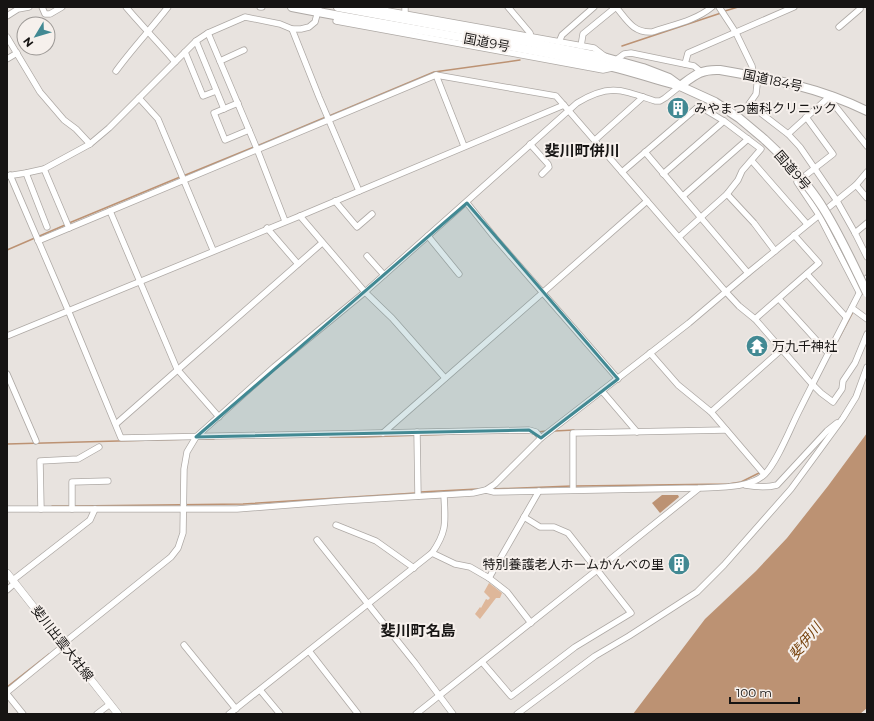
<svg xmlns="http://www.w3.org/2000/svg" width="874" height="721" font-family="Montserrat,'Noto Sans JP',sans-serif">
<rect width="100%" height="100%" fill="#e8e3df"/>
<path fill="#deb79a" d="M489,583L502,593L500,598H496L480,619L475,614L480,607L481,608L486,599L488,600L490,598L484,592Z"/>
<g fill="#bc9273">
<path d="M867,433V708L860,714H633L705,619L756,571L787,538L828,486Z"/>
<path d="M662,495H678L679,497L660,513L652,503Z"/>
</g>
<g fill="none" stroke-linecap="round" stroke-linejoin="round">
<g stroke="#bc9273" stroke-width="1.5">
<path d="M725,11L738,7"/>
<path d="M622,46L721,13"/>
<path d="M329,116L434,72L520,60"/>
<path d="M257,146L326,117"/>
<path d="M183,176L254,147"/>
<path d="M69,223L180,177"/>
<path d="M7,250L65,225"/>
<path d="M836,344L853,312"/>
<path d="M554,431L574,430"/>
<path d="M538,432L546,431"/>
<path d="M330,437H363L454,434"/>
<path d="M196,439H214"/>
<path d="M7,444L192,439"/>
<path d="M576,486L728,484L741,482L759,473"/>
<path d="M492,489L572,486"/>
<path d="M420,492L478,489"/>
<path d="M52,506H70"/>
<path d="M74,506L243,504L416,493"/>
<path d="M7,687L49,654"/>
</g>
<g stroke="#aea9a5" stroke-width="7">
<g id="minor">
<path d="M42,7L45,14H50L62,7"/>
<path d="M126,7C142,26 159,43 175,62"/>
<path d="M260,7H262"/>
<path d="M366,7L594,48L607,58"/>
<path d="M405,7V14"/>
<path d="M508,7L530,33L531,37"/>
<path d="M616,7C627,20 633,33 652,32C672,25 695,21 712,7"/>
<path d="M719,7L736,33L752,66L753,72L758,76L756,94L749,104L788,134L800,147L837,201L855,233L867,257"/>
<path d="M7,16L18,9L29,7"/>
<path d="M336,21L603,70L612,68"/>
<path d="M839,27L860,9"/>
<path d="M292,29L319,97L359,191"/>
<path d="M208,33L257,149L285,221"/>
<path d="M7,37L40,92L64,120L76,129L90,144"/>
<path d="M196,41L224,109"/>
<path d="M559,42L562,35L594,7"/>
<path d="M581,46L583,34L616,7"/>
<path d="M185,52L203,96L216,91"/>
<path d="M7,59L17,53"/>
<path d="M616,60L624,54L631,53L694,66L700,71"/>
<path d="M220,61L244,50"/>
<path d="M685,64L688,53L794,7"/>
<path d="M116,71C132,49 151,29 168,7"/>
<path d="M436,75L464,146"/>
<path d="M828,97L867,146"/>
<path d="M139,98L158,119L213,250"/>
<path d="M238,103L214,113L225,140L249,130"/>
<path d="M806,117L833,154L797,182L819,215L859,292"/>
<path d="M788,134L831,95"/>
<path d="M595,140L643,97"/>
<path d="M530,144L548,164L549,167L542,174"/>
<path d="M645,152L748,273"/>
<path d="M752,161L807,224"/>
<path d="M44,169L69,228"/>
<path d="M622,172L699,106L724,121L761,149L742,171L738,180L727,194L679,237"/>
<path d="M26,173L47,227"/>
<path d="M663,174L724,121"/>
<path d="M10,175L68,310L121,438L529,430L536,432L541,438"/>
<path d="M7,176L26,173L44,169L90,144L109,128L196,41L208,33L245,17L280,24L292,29H301L309,27L315,22L319,7"/>
<path d="M856,185L867,198"/>
<path d="M727,194L754,223L775,251"/>
<path d="M683,196L748,139"/>
<path d="M335,201L357,227L372,214"/>
<path d="M467,203L495,238L618,379"/>
<path d="M110,211L177,369L219,417"/>
<path d="M300,216L365,292L392,318L445,378"/>
<path d="M267,228L298,264"/>
<path d="M855,233L867,223"/>
<path d="M428,236L459,274"/>
<path d="M38,241L436,75L556,96L726,292L739,306L755,319L812,384L821,393L833,402L842,389L843,381L855,363L867,334"/>
<path d="M367,256L384,275"/>
<path d="M807,274L846,317"/>
<path d="M779,299L828,353"/>
<path d="M852,308L867,319"/>
<path d="M755,319L819,263L794,235"/>
<path d="M7,336L300,216L564,105"/>
<path d="M650,353L678,385L711,412L764,474"/>
<path d="M7,374L36,441"/>
<path d="M602,391L637,432"/>
<path d="M711,412L781,350"/>
<path d="M116,424L322,243"/>
<path d="M417,432L418,496"/>
<path d="M383,433L647,201"/>
<path d="M745,485C756,487 766,488 777,485L827,431L837,423"/>
<path d="M486,490L494,492L698,488C717,487 750,489 765,474C777,462 790,429 798,413C821,367 844,323 867,278"/>
<path d="M573,490V433L726,430"/>
<path d="M7,509H237L340,501L473,493L486,490L495,484L541,438L689,323L748,273L856,185L867,172"/>
<path d="M41,509L40,461L78,459L99,447"/>
<path d="M72,509V482L108,481"/>
<path d="M336,525L376,541L414,568"/>
<path d="M317,540L415,663L453,714"/>
<path d="M432,553L455,564L470,567L489,578L507,592L531,623"/>
<path d="M489,578L539,491"/>
<path d="M13,580L90,520L95,509"/>
<path d="M7,590L15,583"/>
<path d="M184,645L236,709"/>
<path d="M309,651L358,714"/>
<path d="M482,662L511,696L575,647L631,613L568,533L554,527H540L524,517"/>
<path d="M260,690L280,714"/>
<path d="M7,692L61,648L64,643L171,557L178,548L183,533L184,469L187,452L196,437L274,367L365,292L577,103C610,83 622,90 655,101H660L665,98L680,86"/>
<path d="M7,694L23,714"/>
<path d="M97,714L110,704"/>
<path d="M229,714L432,553C448,530 445,521 444,495"/>
<path d="M416,714L597,570L698,489"/>
<path d="M517,714L595,656L629,636L697,592L724,565L791,489L843,418L856,397L867,367"/>
</g>
</g>
<g stroke="#aea9a5" stroke-width="8">
<path id="major" d="M7,573L118,714"/>
</g>
<g stroke="#aea9a5" stroke-width="10">
<g id="highway">
<path d="M292,7C399,28 507,43 613,67C635,72 655,80 677,85"/>
<path d="M338,7L528,42L607,58L643,68L669,78L680,86L715,102L739,118L764,139L785,159"/>
<path d="M680,86C695,75 701,69 720,70C772,79 819,87 867,111"/>
</g>
</g>
<use href="#minor" stroke="#fff" stroke-width="5.5"/>
<use href="#major" stroke="#fff" stroke-width="7"/>
<use href="#highway" stroke="#fff" stroke-width="8"/>
<g stroke="#aea9a5" stroke-width="10" stroke-linecap="butt">
<path id="highway-bridge" d="M785,159C799,175 812,190 823,208C840,235 853,264 867,293"/>
</g>
<use href="#highway-bridge" stroke="#fff" stroke-width="8"/>
</g>
<path fill="#428993" fill-opacity="0.2" stroke="#428993" stroke-width="3" stroke-linejoin="round" d="M467,203L618,379L541,438L529,430L196,437Z"/>
<defs>
<g id="building-disc" transform="scale(1.15)"><circle r="9.5" fill="#428993" stroke="#f6f0ec"/><path d="M-4-6H4V6H1V3H-1V6H-4ZM-2.5-4.3h1.7v1.8h-1.7ZM.8-4.3h1.7v1.8H.8ZM-2.5-1h1.7V.8h-1.7ZM.8-1h1.7V.8H.8Z" fill="#fff"/></g>
<g id="temple-disc" transform="scale(1.15)"><circle r="9.5" fill="#428993" stroke="#f6f0ec"/><path d="M0-6L5-2H3V0L6.5 2.5H4V6H1.5V3h-3V6H-4V2.5H-6.5L-3 0V-2H-5Z" fill="#fff"/></g>
</defs>
<g fill-rule="evenodd">
<use href="#building-disc" x="678" y="108"/>
<use href="#temple-disc" x="757" y="346"/>
<use href="#building-disc" x="679" y="564"/>
</g>
<g text-anchor="middle" dominant-baseline="central" stroke-width="4" stroke-linejoin="round" paint-order="stroke">
<g font-size="13" fill="#161413" stroke="#f6f0ec">
<text transform="translate(487 42) rotate(11)">国道9号</text>
<text transform="translate(773 80) rotate(12)">国道184号</text>
<text transform="translate(793 170) rotate(49)">国道9号</text>
<text transform="translate(63 643) rotate(52)">斐川出雲大社線</text>
</g>
<g font-size="13" fill="#161413" stroke="#f6f0ec" text-anchor="start">
<text x="694" y="108">みやまつ歯科クリニック</text>
<text x="772" y="346">万九千神社</text>
<text x="664" y="564" text-anchor="end">特別養護老人ホームかんべの里</text>
</g>
<g font-size="14" font-style="italic" fill="#743f09" stroke="#f6f0ec">
<text transform="translate(805 641) rotate(-51)">斐伊川</text>
</g>
<g font-size="15" font-weight="bold" fill="#161413" stroke="#f6f0ec">
<text x="582" y="150">斐川町併川</text>
<text x="418" y="630">斐川町名島</text>
</g>
</g>
<rect width="874" height="721" fill="none" stroke="#161413" stroke-width="16"/>
<g transform="translate(36 36) rotate(232)"><circle r="19" fill="#f6f0ec" stroke="#9c9895"/>
<path d="M0-3L7 15L0 10L-7 15Z" fill="#428993"/>
<text y="-6" font-size="11" font-weight="bold" text-anchor="middle" fill="#161413">N</text>
</g>
<path d="M730 697v6h69v-6" fill="none" stroke="#161413" stroke-width="2"/>
<text x="736" y="697" font-size="12" fill="#161413" stroke="#f6f0ec" stroke-width="3" paint-order="stroke">100 m</text>
</svg>
